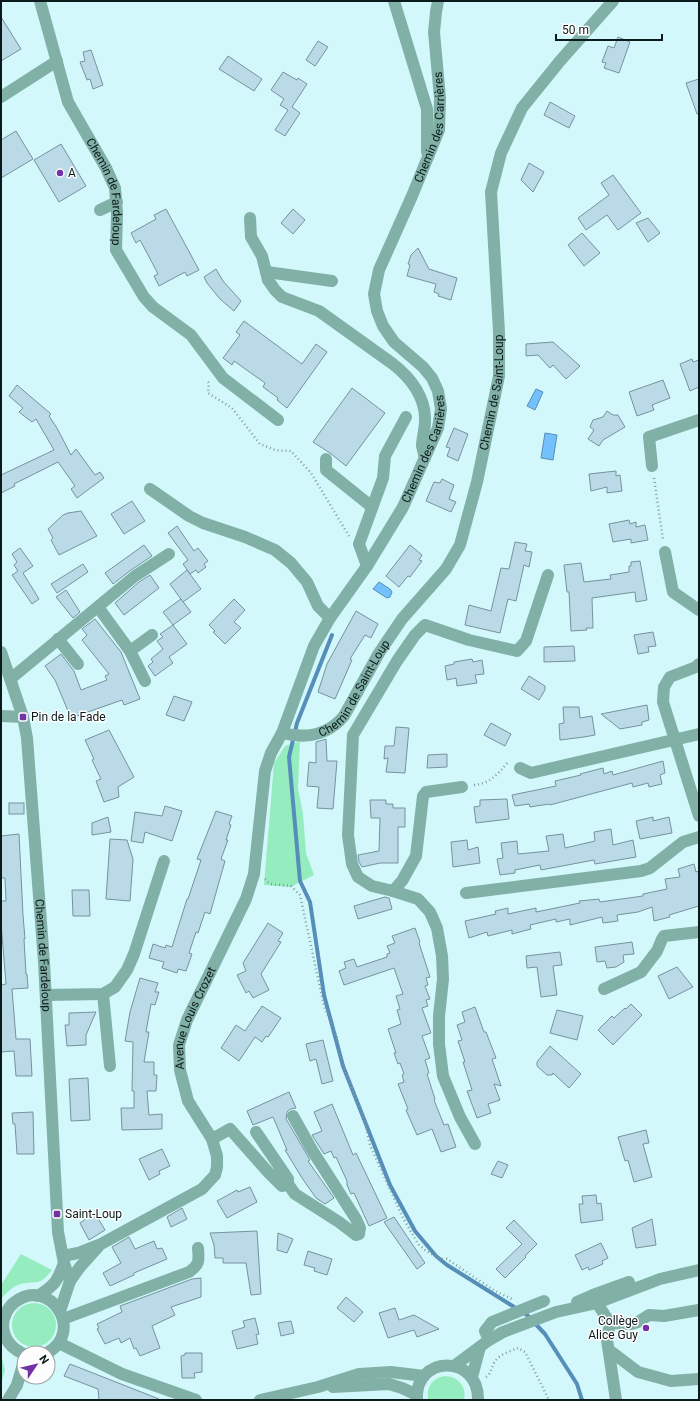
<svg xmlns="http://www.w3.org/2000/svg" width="700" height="1401" font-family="Roboto,sans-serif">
<rect width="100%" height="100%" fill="#d3f8fb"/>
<g fill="#95ecbf">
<path d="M300,741L298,788L303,814L306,853L314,875L291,887L264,885L274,763L285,746Z"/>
<path d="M21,1254L52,1270C39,1287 38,1280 21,1284C13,1286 6,1293 1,1299V1285Z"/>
<circle cx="34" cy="1325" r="22"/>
<path d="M1,1354L5,1370L1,1384Z"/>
<path d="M445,1376C458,1376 467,1387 464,1400H428C426,1387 432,1378 445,1376Z"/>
</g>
<g fill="#73c0fd" stroke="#548eb9">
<path d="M536,389L543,392L535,410L527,406Z"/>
<path d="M545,433L557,435L553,460L541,458Z"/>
<path d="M379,582L390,589L392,592L390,597L387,598L373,589Z"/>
</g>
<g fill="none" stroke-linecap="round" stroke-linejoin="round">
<path stroke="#548eb9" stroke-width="4" d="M332,635L297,723L289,757L300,881L310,902L324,995L343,1066L390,1185L415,1231L436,1256L447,1265L527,1315L545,1334L577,1384L582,1400"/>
</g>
<g fill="#b9dae6" stroke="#75939f">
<path d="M1,17L21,49L1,61Z"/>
<path d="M618,37L630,42L619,73L604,68L606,63L602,62L608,46L614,48Z"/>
<path d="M318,41L328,47L315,66L306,60Z"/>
<path d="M91,50L103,85L93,89L90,79L87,80L80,62L85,61L83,52Z"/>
<path d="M228,56L262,79L254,91L219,69Z"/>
<path d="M283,72L297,80L298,78L307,84L292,107L300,113L285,136L275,130L288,110L280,105L284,99L271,90Z"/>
<path d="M699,79V114H697L686,83Z"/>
<path d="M550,102L575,116L569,128L544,115Z"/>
<path d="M16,131L33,159L1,178V140Z"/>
<path d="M61,144L86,186L59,202L34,160Z"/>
<path d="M529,163L544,172L533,192L521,180Z"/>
<path d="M613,175L641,213L618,230L607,215L586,230L578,218L609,195L601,183Z"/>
<path d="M166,209L199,270L187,276L185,272L159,286L154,276L158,274L147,253L140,240L136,243L131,233L156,219L154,215Z"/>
<path d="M293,209L305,220L293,234L281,223Z"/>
<path d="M648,218L660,233L648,242L636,223Z"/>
<path d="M582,233L600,253L584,266L568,245Z"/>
<path d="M418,248L429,269L457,278L451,300L438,296L439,294L434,292L436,284L407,276L410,265L408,264L411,255Z"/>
<path d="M216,269L223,281L241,301L234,311L220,299L207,283L204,277Z"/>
<path d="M244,321L302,364L316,344L327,352L287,408L277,400L278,398L263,387L265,383L234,361L232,365L223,358L240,335L236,332Z"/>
<path d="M553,342L580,366L566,379L553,365L550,368L538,355L526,356V344Z"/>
<path d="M692,359L693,362L699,360V387L690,391L680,364Z"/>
<path d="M663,380L670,398L652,405L654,410L637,416L629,392Z"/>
<path d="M17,385L51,414L49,416L57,428L71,455L76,449L95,475L100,472L104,478L77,498L71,489L75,486L58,462L14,484L15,486L1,493V475L54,450L36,419L32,422L19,412L23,408L9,396Z"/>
<path d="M352,388L385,413L346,466L330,453L313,442Z"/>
<path d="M607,411L613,415H618L625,427L603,440L599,446L588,439L594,430L590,427L593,420L603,417Z"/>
<path d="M454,428L468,434L458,461L447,456L450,448L446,447Z"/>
<path d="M616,471V476L620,475L622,491L607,493V487L591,491L589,474Z"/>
<path d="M442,479L454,485L449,499L456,502L451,512L426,501L434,482L440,483Z"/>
<path d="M132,501L145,521L124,534L111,514Z"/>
<path d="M81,511L97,536L59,555L51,540L53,538L48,529L63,515L68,513Z"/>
<path d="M629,520L630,524L636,522V527L645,525L648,540L631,543V539L613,542L609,524Z"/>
<path d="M177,526L194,551L198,548L208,561L204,564L206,567L198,573L196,570L190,574L183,564L188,560L168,533Z"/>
<path d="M515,542L527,544L525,551L532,552L529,567L524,565L516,601L508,599L500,633L465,625L469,605L491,611L501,568L509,569Z"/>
<path d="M144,545L152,556L131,570L113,584L105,573Z"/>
<path d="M410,545L422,555L419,560L422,561L410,577L408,576L399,587L386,576Z"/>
<path d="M20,548L33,566L23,573L39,599L32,604L12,575L18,571L14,565L17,562L12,554Z"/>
<path d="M640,561L647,600L636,602L635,592L592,598L593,628H586L587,630L571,631L569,592H567L564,565L581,563L584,582L611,579L610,575L629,572V566H631V562Z"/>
<path d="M83,564L88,572L57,593L51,584Z"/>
<path d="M187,570L201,589L183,602L170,584Z"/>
<path d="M150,575L159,588L124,615L115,603L139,582Z"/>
<path d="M66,590L80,612L73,618L56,597Z"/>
<path d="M181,599L191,612L173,625L163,612Z"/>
<path d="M234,599L245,610L234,622L241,628L225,644L213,632L215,631L209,625Z"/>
<path d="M356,611L378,624L371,638L365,635L350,659L352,660L335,699L318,692L327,664Z"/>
<path d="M95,619L121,652L140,699L124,705L122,700L71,718L55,680L45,666L61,654L74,671L81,690L107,680L105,676L109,674L82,640L87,635L82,629Z"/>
<path d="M173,625L187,644L169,657L173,663L155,676L148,666L153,662L151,659L163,649L157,641L163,637L160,634Z"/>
<path d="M653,632L656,646L648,647L649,652L638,654L634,635Z"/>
<path d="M574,646L575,661L544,662V647Z"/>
<path d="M472,659L473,662L482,660L484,674L475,675L477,683L457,686L456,678L447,680L445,666L454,664V662Z"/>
<path d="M529,676L545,686V690L539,700L521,689Z"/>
<path d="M174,696L192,702L184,721L166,715Z"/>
<path d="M647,705L649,720L642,722V725L620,729L601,714Z"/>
<path d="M563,707H579L580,718L592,716L595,735L584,737L560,740L559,724L564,723Z"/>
<path d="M491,723L511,734L505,746L484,735Z"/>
<path d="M396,727L409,728L405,773L386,772L388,758L384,759L385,746H394Z"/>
<path d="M109,730L134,777L118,787L119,797L104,802L96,781L101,779L92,760L94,759L85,740Z"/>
<path d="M326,739L327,761H337L333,809L317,808L319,787L307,786L309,762L316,763V742Z"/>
<path d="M447,754V767L427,768L428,755Z"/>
<path d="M663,761L665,773L660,775L662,784L649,787L648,783L633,787L632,783L550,805L549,804L530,807L529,804L515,806L512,795L556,786L555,781L581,775L580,774L603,768L604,774L612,771L613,775Z"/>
<path d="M507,799L509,819L476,823L474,807L480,806V800Z"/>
<path d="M370,800H386V804H393V808H405V827H398V863H380L362,867L359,862L358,855L379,851L380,818H371Z"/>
<rect x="9" y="803" width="15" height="11"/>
<path d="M165,806L182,811L172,841L145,832L143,843L131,841L135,812L162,816Z"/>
<path d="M216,811L232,816L229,824L231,825L226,840H228L221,859L225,861L210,914L205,912L198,933L196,932L189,953L192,954L186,971L178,969L177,973L162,968L164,962L149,958L153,944L165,948L166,945L172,947L187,899H188L201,860L197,859Z"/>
<path d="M108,817L111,832L92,835V823Z"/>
<path d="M653,817V821L669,817L672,833L640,839L636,821Z"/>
<path d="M611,829L613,845L633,840L636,857L595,864L594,860L541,870L540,865L515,870V873L500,875L497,859L503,858L501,843L517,841L518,854L549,851L546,836L563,834L565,848L595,841L594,832Z"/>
<path d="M19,834L23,915L25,939H24L26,974H27L28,988L12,989L16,1039H30L32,1076H16L14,1051L1,1052V985L6,984L1,923V901H6L5,878H1V836Z"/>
<path d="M110,839L127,840L133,859L130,901L106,899Z"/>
<path d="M467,840L468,850L478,847L480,863L453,867L451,842Z"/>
<path d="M694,864L696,872L699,871V906L669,915L670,917L654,921L652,907L638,912L617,915L618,921L603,923L602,917L570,925V919L556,922V919L530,925L531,929L512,934V930L488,936L487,932L469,938L465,921L496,914L495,911L508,908V914L536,908V912L580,903L579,901L599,899L600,902L643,896V894L667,889L665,879L680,877L678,869Z"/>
<path d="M72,890H89L90,916H73Z"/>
<path d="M385,897L389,898L392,909L358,919L354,906Z"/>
<path d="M268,923L283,933L278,941L281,942L261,974L269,990L253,998L249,991L246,993L237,975L246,971L243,963Z"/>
<path d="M415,928L420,942L419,943L430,977L426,978L428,985L425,986L430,999L426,1000L428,1006L422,1008L431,1033L422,1036L430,1058L425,1060L429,1073L427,1074L435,1099L434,1100L444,1125L448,1124L456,1147L441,1152L432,1129L417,1135L406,1110L408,1109L398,1084L404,1082L402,1075L404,1074L400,1063L398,1064L394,1053H396L388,1029L401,1024L397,1010L400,1009L396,996L403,994L394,968L344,985L339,971L346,968L344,962L354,959L357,967L387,957V954L390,953L387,946L395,943L392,936Z"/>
<path d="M632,942L634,954L623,955L624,962L616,967L607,968L605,961L597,962L595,947Z"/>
<path d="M560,952L562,965L553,966L557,995L541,997L537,967L527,968L526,956Z"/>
<path d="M677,967L693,987L669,999L658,976Z"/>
<path d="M140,978L158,983L155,992H159L155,1005L151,1004L146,1032H149L144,1062H154V1075H157L156,1091H147L149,1115L162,1114V1129L122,1130L121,1108H134V1091H132L133,1042L125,1041L130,1012Z"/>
<path d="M631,1004L642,1015L613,1045L598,1030L612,1016L614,1018L625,1008L626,1009Z"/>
<path d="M262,1006L281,1018L268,1037L266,1036L262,1042L255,1037L239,1061L221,1048L236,1025L245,1031Z"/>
<path d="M475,1007L484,1032H486L496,1058L492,1059L501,1086L494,1084L500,1100L488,1104L491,1113L477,1118L467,1091L472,1090L463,1062H465L458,1041L462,1040L457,1025L465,1022L462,1012Z"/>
<path d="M557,1010L583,1016L577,1040L550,1033Z"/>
<path d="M96,1012L86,1035V1045L67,1046L65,1025H69V1013Z"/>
<path d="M323,1040L333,1081L322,1084L316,1059L310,1061L306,1044Z"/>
<path d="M550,1046L581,1074L569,1088L553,1073L552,1075H547L537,1066V1062Z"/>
<path d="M88,1078L90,1120L71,1121L69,1079Z"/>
<path d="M289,1092L296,1108L290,1109L287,1112L286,1119L310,1160L308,1161L334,1198L325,1204L316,1198L302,1178L285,1150H287L273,1117L253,1125L247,1111Z"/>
<path d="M332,1104L353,1155L356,1153L387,1218L369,1226L354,1193L351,1194L347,1185V1181L336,1157L334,1158L331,1151L324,1154L312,1135L322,1131L314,1112Z"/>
<path d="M33,1112L34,1154H17L15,1124H13L12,1113Z"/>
<path d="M646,1130L649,1143L643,1144L652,1177L634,1182L628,1160L625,1161L618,1137Z"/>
<path d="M162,1149L170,1166L159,1171L160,1174L149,1180L139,1159Z"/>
<path d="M498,1161L508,1165L502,1178L491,1174Z"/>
<path d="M250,1187L257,1202L227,1218L217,1201L237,1190L238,1192Z"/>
<path d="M596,1195L597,1204L601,1203L603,1220L581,1223L579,1204H583L582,1196Z"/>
<path d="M182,1208L187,1219L171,1227L167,1217Z"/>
<path d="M95,1213L105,1230L89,1240L80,1223Z"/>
<path d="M394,1217L425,1263L417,1269L384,1222Z"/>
<path d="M652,1219L656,1245L636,1248L632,1228Z"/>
<path d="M514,1220L537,1244L525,1256L526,1257L505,1278L496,1269L522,1244L506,1228Z"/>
<path d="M257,1231L261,1294L251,1295L246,1263H223V1258H215L214,1245L210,1233Z"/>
<path d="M278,1233L293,1239L287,1253L277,1250Z"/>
<path d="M129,1237L135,1249L154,1241L157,1249L162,1248L167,1259L134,1273V1275L110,1286L103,1273L121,1263L112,1247Z"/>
<path d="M601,1243L608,1258L602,1261L603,1264L589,1270L588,1267L582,1270L575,1255Z"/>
<path d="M308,1251L332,1259L327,1275L314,1271L315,1268L304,1265Z"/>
<path d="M201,1278V1297L171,1307L175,1315L152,1326L160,1348L140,1356L136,1348L134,1349L130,1338L121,1343L119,1338L105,1344L97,1329L99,1328L97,1324L122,1312L120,1306L192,1279Z"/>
<path d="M346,1297L363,1312L354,1322L337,1308Z"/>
<path d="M395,1308L399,1320L414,1315L439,1329L417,1337L414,1330L388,1338L379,1313Z"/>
<path d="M255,1318L259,1334L256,1335L258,1344L237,1349L232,1331L245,1327L243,1321Z"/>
<path d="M291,1321L294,1333L281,1336L278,1323Z"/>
<path d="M185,1353H202V1372L194,1373L195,1378H182L181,1356L185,1355Z"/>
<path d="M70,1364L159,1399V1400H99L98,1389L64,1376Z"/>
</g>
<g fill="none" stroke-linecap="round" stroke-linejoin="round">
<g stroke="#829d9f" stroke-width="2.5" stroke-dasharray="1 3" stroke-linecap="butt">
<path d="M208,382L209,383L208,393L232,408L260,444L275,450L291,451L311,473L349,536"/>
<path d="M654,478L663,540"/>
<path d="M474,785C491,783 498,774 508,762"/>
<path d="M265,879L270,884L291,886L300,895L324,1006L337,1038L344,1067L365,1122L370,1145L402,1216L418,1244L426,1251L441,1259H447L495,1291L514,1300"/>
<path d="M486,1377C491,1374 491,1368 494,1363C498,1355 510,1351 518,1348L525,1352L549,1400"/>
</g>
<g stroke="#81b0a7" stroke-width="12">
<path id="s1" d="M40,1L68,102L106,168L115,188L117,213L116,250L144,297L153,307L191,335L223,378L278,420"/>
<path d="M394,1L427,109V152"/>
<path d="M1,97L57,61"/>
<path d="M100,210L117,202"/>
<path d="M250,218L251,237L262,256L268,280L275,290L282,297L319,311L393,364C411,378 426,398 425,421C425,430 422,438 422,446C423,450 424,454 425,458"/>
<path d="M267,272L332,281"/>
<path d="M326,459V470L372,507"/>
<path d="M652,466L649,437L699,420"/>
<path d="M150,489L189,516L203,523L245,537L275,550L291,563L307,582L318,606L330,618"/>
<path d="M665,552L673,592L699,610"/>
<path d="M367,566L359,544L383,478L385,456L406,417"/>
<path d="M98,607L130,651L145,681"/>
<path d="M58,639L78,664"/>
<path d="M130,651L152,635"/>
<path id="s2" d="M1,652L23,717L27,738L44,962L58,1232L64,1263L70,1281L60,1311"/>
<path d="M699,664L696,667L670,677L664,687L663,702L699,816"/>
<path d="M10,678L14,676L135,576L169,554"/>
<path d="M1,716L23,717"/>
<path id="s3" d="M282,733C306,739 328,735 344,716L379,653L402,619L446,569L460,545L477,482L499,376V332L491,192L501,153L522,108L560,61L613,1"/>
<path d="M520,768L531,773L699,734"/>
<path d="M393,891L402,881L416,856L423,796L426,792L462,787"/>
<path d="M466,893L641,871L650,868L683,842L699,837"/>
<path d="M604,989L641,972L657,951L662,939L664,936L699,932"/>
<path d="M103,994L110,1066"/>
<path d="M46,995L103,994L115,987L127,970L134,954L164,861"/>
<path d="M212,1139L230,1129L268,1172L282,1186L288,1184V1179L256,1132"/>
<path d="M475,1144L460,1117L443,1076L439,1044V1016L443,979L442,956L437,928L430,912L418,899L393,891L372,886L358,877L352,864L348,835L353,735L397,661L415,635L425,625L469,640L517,651L526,641L548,575"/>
<path d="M288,1184L295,1194L339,1222L356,1235L359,1234L360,1228L356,1219L312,1150L293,1116"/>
<path id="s4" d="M63,1256L78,1253L101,1244L202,1189L215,1175L217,1167V1156L212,1139L188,1101L180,1070L179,1045L187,1020L246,899L254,874L265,771L271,753L282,733L314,646L330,618L367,566L403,507L438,428L441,409L438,391L432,378L423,367L394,342L383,326L377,311L374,294L379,270L412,196L439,130L440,98L434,32L436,12L438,1"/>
<path d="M70,1281L80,1267L98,1247"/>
<path d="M38,1296C55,1285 57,1282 64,1263"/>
<path d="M577,1302L593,1295L629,1282"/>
<path d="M597,1303L610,1323L607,1340L616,1400"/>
<path d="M63,1319L189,1272C200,1264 199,1261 198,1248"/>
<path d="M610,1323L631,1324L638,1322L649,1315L664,1316L699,1310"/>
<path d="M489,1340L485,1331L492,1322L544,1301"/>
<path d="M59,1343L122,1374L196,1400"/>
<path d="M609,1350L638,1372L671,1381L699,1379"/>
<path d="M24,1354C12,1349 4,1340 3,1326C3,1317 8,1307 15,1302C49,1276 86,1331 47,1353"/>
<path d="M454,1366L489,1340L503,1332L556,1312L597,1303L660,1279L699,1270"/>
<path d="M472,1377L480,1347"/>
<path d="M333,1387L389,1384L402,1388L417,1395"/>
<path d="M8,1400L17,1385L24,1361"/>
<path d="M260,1400L318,1387L359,1374L391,1372L424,1376"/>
<path d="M417,1400C414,1355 479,1353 478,1400"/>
</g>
</g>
<g fill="#7231a5" stroke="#fdfdfd" stroke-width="1.5">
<circle cx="60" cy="173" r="4"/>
<rect x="19" y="713" width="8" height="8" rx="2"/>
<rect x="53" y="1210" width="8" height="8" rx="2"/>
<circle cx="646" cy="1328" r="4"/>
</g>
<g text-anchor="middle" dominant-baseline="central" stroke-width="3" stroke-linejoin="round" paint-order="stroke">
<g font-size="12" fill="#0c1a1b" stroke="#fdfdfd">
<text stroke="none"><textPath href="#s4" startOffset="1325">Chemin des Carrières</textPath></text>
<text stroke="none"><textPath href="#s1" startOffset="204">Chemin de Fardeloup</textPath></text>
<text stroke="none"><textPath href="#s3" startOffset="432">Chemin de Saint-Loup</textPath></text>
<text stroke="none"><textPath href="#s4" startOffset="966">Chemin des Carrières</textPath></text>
<text stroke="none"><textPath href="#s3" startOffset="96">Chemin de Saint-Loup</textPath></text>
<text stroke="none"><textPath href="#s2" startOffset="308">Chemin de Fardeloup</textPath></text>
<text stroke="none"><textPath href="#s4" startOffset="343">Avenue Louis Crozet</textPath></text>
</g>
<g font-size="12" fill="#0c1a1b" stroke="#fdfdfd" text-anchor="start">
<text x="68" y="173">A</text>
<text x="31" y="717">Pin de la Fade</text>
<text x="65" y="1214">Saint-Loup</text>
<text x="638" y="1321" text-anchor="end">Collège<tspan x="638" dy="14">Alice Guy</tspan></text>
</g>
</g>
<rect width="700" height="1401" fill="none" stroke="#0c1a1b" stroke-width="4"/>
<g transform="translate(36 1365) rotate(55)"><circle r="19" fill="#fdfdfd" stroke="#9da2a3"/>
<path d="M0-3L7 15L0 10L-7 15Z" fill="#7231a5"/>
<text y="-6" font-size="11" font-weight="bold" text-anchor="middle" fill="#0c1a1b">N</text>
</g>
<path d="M556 34v6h106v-6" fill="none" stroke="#0c1a1b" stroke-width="2"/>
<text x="562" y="34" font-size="12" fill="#0c1a1b" stroke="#fdfdfd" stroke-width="3" paint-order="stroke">50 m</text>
</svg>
